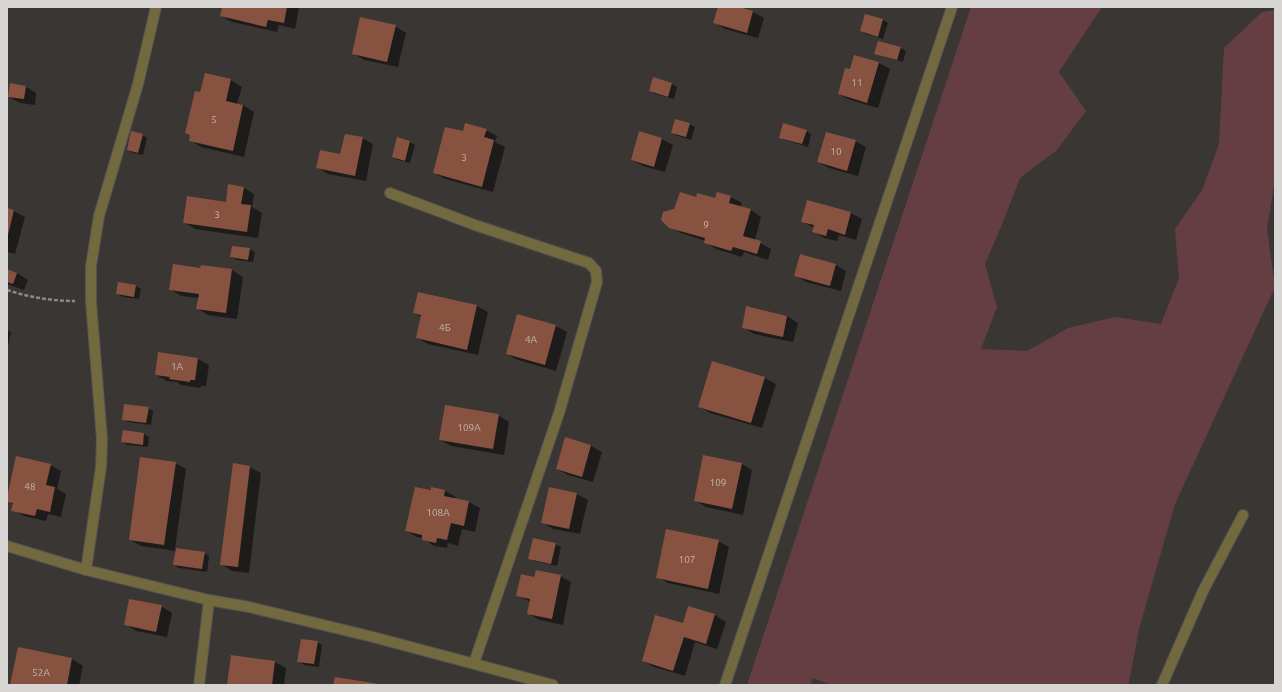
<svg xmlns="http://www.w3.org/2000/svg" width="1282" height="692" font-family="Ubuntu,sans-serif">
<rect width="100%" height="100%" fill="#393634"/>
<path fill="#653e44" d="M971,7H1102L1059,72L1086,111L1057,150L1020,178L1003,222L985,264L997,307L981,349L1027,351L1068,328L1115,317L1161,324L1179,278L1175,229L1202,190L1219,144L1224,48L1262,12L1275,10V179L1267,229L1275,287L1175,504L1139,629L1129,683L1127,685H831L813,678L810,685H747Z"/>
<g fill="#0007">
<path d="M223,7H296L299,9L295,29L279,25L277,32L232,22L221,16Z"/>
<path d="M719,7H735L753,12L764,18L758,38L725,29L715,23Z"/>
<path d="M883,20L888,23L883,39L866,34L861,31Z"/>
<path d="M395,26L406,33L398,67L364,60L353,53Z"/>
<path d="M879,42L901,48L906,51L903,62L881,56L876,53Z"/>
<path d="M855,56L879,63L890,69L878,108L850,100L839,94L851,71Z"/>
<path d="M653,78L672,84L677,87L674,99L655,94L650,91Z"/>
<path d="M231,80L242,87L237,104L243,105L254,112L244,157L201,147L190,140Z"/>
<path d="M25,86L36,93L35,105L20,103L9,97Z"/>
<path d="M689,124L695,127L691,140L678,136L672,133Z"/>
<path d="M486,130L497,136L495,142L505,147L493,192L445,179L434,173L464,133Z"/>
<path d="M806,131L811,134L808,147L785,140L780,137Z"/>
<path d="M142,135L147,138L143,155L133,153L128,150Z"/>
<path d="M362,138L373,144L366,181L328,174L317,167L341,156Z"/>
<path d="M662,139L673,145L665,172L643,166L632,160Z"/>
<path d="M855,141L866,147L858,176L829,168L818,162Z"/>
<path d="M410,142L415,145L410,163L398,160L393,157Z"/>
<path d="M243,187L254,194L252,207L262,213L258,238L195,229L184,222L227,203Z"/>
<path d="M731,197L742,203L740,207L751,210L761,217L755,240L771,249L768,260L744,252L742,257L716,249L705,242L706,241L681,233L670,227L675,210L696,199L715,200Z"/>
<path d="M808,201L851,213L862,219L856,240L839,235L837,241L824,238L813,231L814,228L802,221Z"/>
<path d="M7,209L14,211L25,217L15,254L7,252Z"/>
<path d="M249,249L255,252L253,262L237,260L231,257Z"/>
<path d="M836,265L846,271L841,291L806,282L795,275Z"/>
<path d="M201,269L232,270L243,277L237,319L208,315L197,308L199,298L181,296L170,289Z"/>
<path d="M7,270L17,273L28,280L24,290L7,284Z"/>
<path d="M136,286L141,289L139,299L123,297L117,294Z"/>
<path d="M477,306L488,312L478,355L428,344L417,338L422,317L414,313Z"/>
<path d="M747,308L787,316L798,323L793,342L754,334L743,327Z"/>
<path d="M518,315L556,326L567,332L556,371L518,360L507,354Z"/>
<path d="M7,330L11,332L7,351Z"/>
<path d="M198,359L209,365L206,386H201L200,388L181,385L177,382L167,381L156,375Z"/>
<path d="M765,378L776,384L762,428L710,413L699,406Z"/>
<path d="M148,408L153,411L151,425L128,422L123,419Z"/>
<path d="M498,415L509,422L504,455L451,446L440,440Z"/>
<path d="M123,431L144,434L149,437L148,447L127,445L122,441Z"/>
<path d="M566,438L591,446L602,452L593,482L568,475L557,469Z"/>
<path d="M175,463L186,469L175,549L204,553L209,556L207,572L179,568L174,565L176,551L141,546L130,540Z"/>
<path d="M742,464L752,470L743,515L706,507L695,500Z"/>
<path d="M50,465L61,471L57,489L66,494L61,517L48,514L46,521L24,516L13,510L14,505L7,501Z"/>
<path d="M250,467L261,473L249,573L232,571L221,564Z"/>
<path d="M431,491H445L456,497L455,499L469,502L480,508L475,532L462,529L458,546L448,543L447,548L434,546L423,538L417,537L406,531Z"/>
<path d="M577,494L588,500L580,534L553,529L542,522Z"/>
<path d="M718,541L729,547L719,594L668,583L657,577Z"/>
<path d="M555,544L561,547L557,566L535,561L529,558Z"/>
<path d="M560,576L571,582L563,625L539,620L528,613L530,602L517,595L535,578Z"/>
<path d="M161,606L172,613L167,637L136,631L125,624Z"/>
<path d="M689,608L715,615L726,622L717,649L695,642L685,676L654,667L643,661L684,625Z"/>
<path d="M317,642L322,645L319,667L304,665L299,662Z"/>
<path d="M19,648L72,659L83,666L79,685H11Z"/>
<path d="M275,662L286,668L284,685H228Z"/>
</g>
<g fill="#885240">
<path d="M222,7H287L284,23L268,20L266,27L220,16Z"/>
<path d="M718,7H739L753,11L747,33L713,23Z"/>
<path d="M865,14L883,19L878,37L860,31Z"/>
<path d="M360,17L396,25L387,62L352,54Z"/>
<path d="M878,41L901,47L897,60L874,54Z"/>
<path d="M854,55L879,62L867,103L838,94L845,68L850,69Z"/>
<path d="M205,73L231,79L226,101L243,105L233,151L189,141L190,135L185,133L195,91L200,92Z"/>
<path d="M653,77L672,83L668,97L649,91Z"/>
<path d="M10,83L26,86L24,99L8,97Z"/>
<path d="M675,119L690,123L686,137L671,133Z"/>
<path d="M465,123L487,129L484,137L494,140L482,187L433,173L445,127L463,131Z"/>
<path d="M783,123L807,130L802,144L779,138Z"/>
<path d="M131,131L143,134L138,153L127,150Z"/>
<path d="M639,131L662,138L654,167L631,160Z"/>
<path d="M826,132L856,140L847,171L817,162Z"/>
<path d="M345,134L363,137L355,176L316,168L320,150L340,154Z"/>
<path d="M397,137L410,141L405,161L392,157Z"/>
<path d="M228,184L244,187L241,204L251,205L247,232L183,223L187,196L226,202Z"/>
<path d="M680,192L696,197L697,193L715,198L717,192L731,196L729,203L751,209L743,236L761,241L757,254L733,247L731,251L704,243L705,238L669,228L661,220L663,212L674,209Z"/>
<path d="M807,200L851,212L845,235L828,229L826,236L812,232L814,225L801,222Z"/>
<path d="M7,208L14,210L8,235H7Z"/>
<path d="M232,246L250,248L248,260L230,257Z"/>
<path d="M800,254L836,264L830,286L794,276Z"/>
<path d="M173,264L200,268L201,265L232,269L226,313L196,309L199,294L169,290Z"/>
<path d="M7,269L17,273L13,284L7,282Z"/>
<path d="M118,282L136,285L134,297L116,294Z"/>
<path d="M418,292L477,305L467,350L416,338L421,315L413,313Z"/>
<path d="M746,306L787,316L783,337L742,328Z"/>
<path d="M517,314L556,325L545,365L506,354Z"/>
<path d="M158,352L198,358L195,380H190V382L169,379L170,377L155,375Z"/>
<path d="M712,361L765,377L751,423L698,407Z"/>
<path d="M124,404L149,407L146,423L122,420Z"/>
<path d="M445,405L499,414L493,449L439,440Z"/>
<path d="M123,430L144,433L143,445L121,442Z"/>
<path d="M565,437L591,445L582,477L556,469Z"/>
<path d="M703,455L742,463L732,509L694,501Z"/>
<path d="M16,456L51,464L46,485L55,487L50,512L37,509L35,516L11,511L13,503L7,502V497Z"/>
<path d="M140,457L176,462L164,545L129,540Z"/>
<path d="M233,463L250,466L238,567L220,565Z"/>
<path d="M415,487L431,490V487L445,490L444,496L469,501L464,526L451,523L447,540L437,538L436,543L422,540V535L405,531Z"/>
<path d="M549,487L577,493L569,529L541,523Z"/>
<path d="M666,529L719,540L708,589L656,578Z"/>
<path d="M533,538L556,543L551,564L528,559Z"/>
<path d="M176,548L205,552L202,569L173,565Z"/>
<path d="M536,570L561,575L552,619L527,614L530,599L516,596L521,574L534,577Z"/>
<path d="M129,599L162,605L156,632L124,625Z"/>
<path d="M688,606L715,614L706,644L684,637L673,671L642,661L655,615L683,623Z"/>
<path d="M301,639L318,641L314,664L297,662Z"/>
<path d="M18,647L72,658L67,685H10Z"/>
<path d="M231,655L275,661L272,685H227Z"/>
<path d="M335,677L379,684V685H333Z"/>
</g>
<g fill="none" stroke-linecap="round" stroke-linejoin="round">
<g stroke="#555351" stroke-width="12">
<g id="service">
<path d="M390,193L475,225L589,263L596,271L597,282L559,413L474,663"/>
<path d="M199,685L209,600"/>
<path d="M1162,685L1203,591L1243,515"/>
</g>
</g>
<g stroke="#555351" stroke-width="12">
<g id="minor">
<path d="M7,546L86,570L209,600L249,607L373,637L553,685"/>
<path d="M86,570L101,467L102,439L91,302V266L99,216L138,84L156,7"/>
<path d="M725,685L952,7"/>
</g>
</g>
<path stroke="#8b8987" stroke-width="2.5" stroke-dasharray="4 2" stroke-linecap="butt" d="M7,290C28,297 52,301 75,301"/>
<use href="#service" stroke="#73693e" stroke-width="10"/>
<use href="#minor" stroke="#73693e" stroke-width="10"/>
</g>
<g text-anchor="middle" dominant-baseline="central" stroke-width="3.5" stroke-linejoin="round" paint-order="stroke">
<g font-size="10" fill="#c3b5af">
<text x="857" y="82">11</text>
<text x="214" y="119">5</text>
<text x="836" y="151">10</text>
<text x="464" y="157">3</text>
<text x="217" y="214">3</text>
<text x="706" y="224">9</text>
<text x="445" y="327">4Б</text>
<text x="531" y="339">4А</text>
<text x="177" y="366">1А</text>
<text x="469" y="427">109А</text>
<text x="718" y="482">109</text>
<text x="30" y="486">48</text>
<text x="438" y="512">108А</text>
<text x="687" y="559">107</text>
<text x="41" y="672">52А</text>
</g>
</g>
<rect width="1282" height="692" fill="none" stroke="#d7d6d4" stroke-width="16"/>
</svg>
